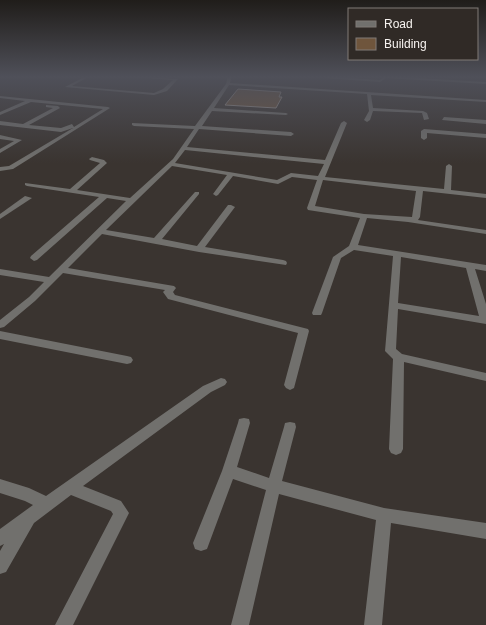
<svg xmlns="http://www.w3.org/2000/svg" width="486" height="625" font-family="Helvetica,sans-serif">
<rect width="100%" height="100%" fill="#3a3430"/>
<path fill="#6f553c" stroke="#a09994" d="M238,89L281,92L279,97H282L276,108L225,105Z"/>
<g fill="none" stroke-linecap="round" stroke-linejoin="round">
<g fill="#71706d" fill-rule="evenodd">
<path d="M86,76H90L72,86L154,93L163,89L173,80L119,76L178,79L167,91L154,95L65,87Z"/>
<path d="M228,76H232L230,83L486,100V102L371,95L373,108L423,111L427,113L429,119L424,120L422,113L373,111L370,120L367,122L364,120L369,111L367,94L229,85L214,108L286,113L288,114L286,115L212,111L202,126L291,132L294,134L291,136L199,129L187,147L325,160L341,123L344,121L347,123L325,177L444,189L446,166L449,164L452,166L451,190L486,194V198L423,191L420,217L418,220L486,230V234L408,222L367,218L358,245L486,265V271L475,269L486,304V324L398,309L396,349L402,354L486,373V381L404,362L403,449L401,453L396,455L391,453L389,449L393,359L385,351L393,256L354,250L341,258L322,313L321,315H313L312,313L333,257L349,246L360,218L308,210L307,208L317,180L292,177L278,184L233,176L218,195L216,196L213,194L227,175L172,166L106,230L154,238L195,192H199V194L162,239L197,246L228,205H231L235,207L205,247L283,260L286,261L287,263L286,265L199,252L102,234L68,268L174,286L176,288L173,292L175,295L308,329L309,331L294,388L290,390L286,388L284,385L298,333L168,299L163,292L165,290L63,273L35,301L4,327L0,328V320L29,297L44,282L0,275V269L49,277L126,201L107,198L37,260L34,261L30,258L31,256L99,197L27,186L25,185V183L70,189L100,163L90,160L89,159L92,157L104,160L107,163L77,190L130,198L173,159L194,129L134,126L132,125V123L195,126L226,84ZM185,150L324,164L318,176L291,173L277,180L175,163ZM323,180L416,191L412,217L364,214L315,206ZM401,257L466,268L479,316L398,303Z"/>
<path d="M325,76L379,80L382,79L381,76H385L486,82V84L386,78L380,82L324,78Z"/>
<path d="M0,96L108,107L110,108L13,169L0,171V167L9,166L73,128L61,132L0,125V121L23,124L53,108L46,107V105L58,106L60,108L29,125L61,128L72,124L74,127L103,109L31,102L0,115V112L25,101L0,98Z"/>
<path d="M444,117L486,120V124L442,120Z"/>
<path d="M424,129L486,134V138L427,133V138L424,140L421,138V131Z"/>
<path d="M0,135L22,140L0,153V149L14,141L0,139Z"/>
<path d="M25,196L32,198L0,219V214Z"/>
<path d="M0,331L127,356L131,357L133,360L131,363L127,364L0,339Z"/>
<path d="M221,378L225,379L227,382L225,385L211,392L83,486L121,501L129,513L73,625H55L113,514L111,511L71,495L34,523L6,572L0,574V551L4,544L0,546V529L33,505L25,501L0,493V479L29,488L46,496L203,386Z"/>
<path d="M244,418L249,419L250,423L237,467L269,478L284,427L285,423L290,422L295,423L296,427L282,481L384,508L486,523V539L391,523L382,625H364L376,520L279,494L249,625H231L266,490L233,479L207,549L201,551L195,549L193,543L222,471L238,423L239,419Z"/>
</g>
</g>
<linearGradient id="sky" x2="0" y2="1"><stop stop-color="#201d1a"/><stop offset="0.47" stop-color="#4f5059"/><stop offset="1" stop-color="#4f5059" stop-opacity="0"/></linearGradient>
<rect width="486" height="163" fill="url(#sky)"/>
<rect x="348" y="8" width="130" height="52" fill="#302a26" stroke="#807a77"/>
<rect x="356" y="21" width="20" height="6" fill="#71706d" stroke="#807a77"/>
<text x="384" y="28" font-size="12" fill="#f7f3f0">Road</text>
<rect x="356" y="38" width="20" height="12" fill="#6f553c" stroke="#807a77"/>
<text x="384" y="48" font-size="12" fill="#f7f3f0">Building</text>
</svg>
